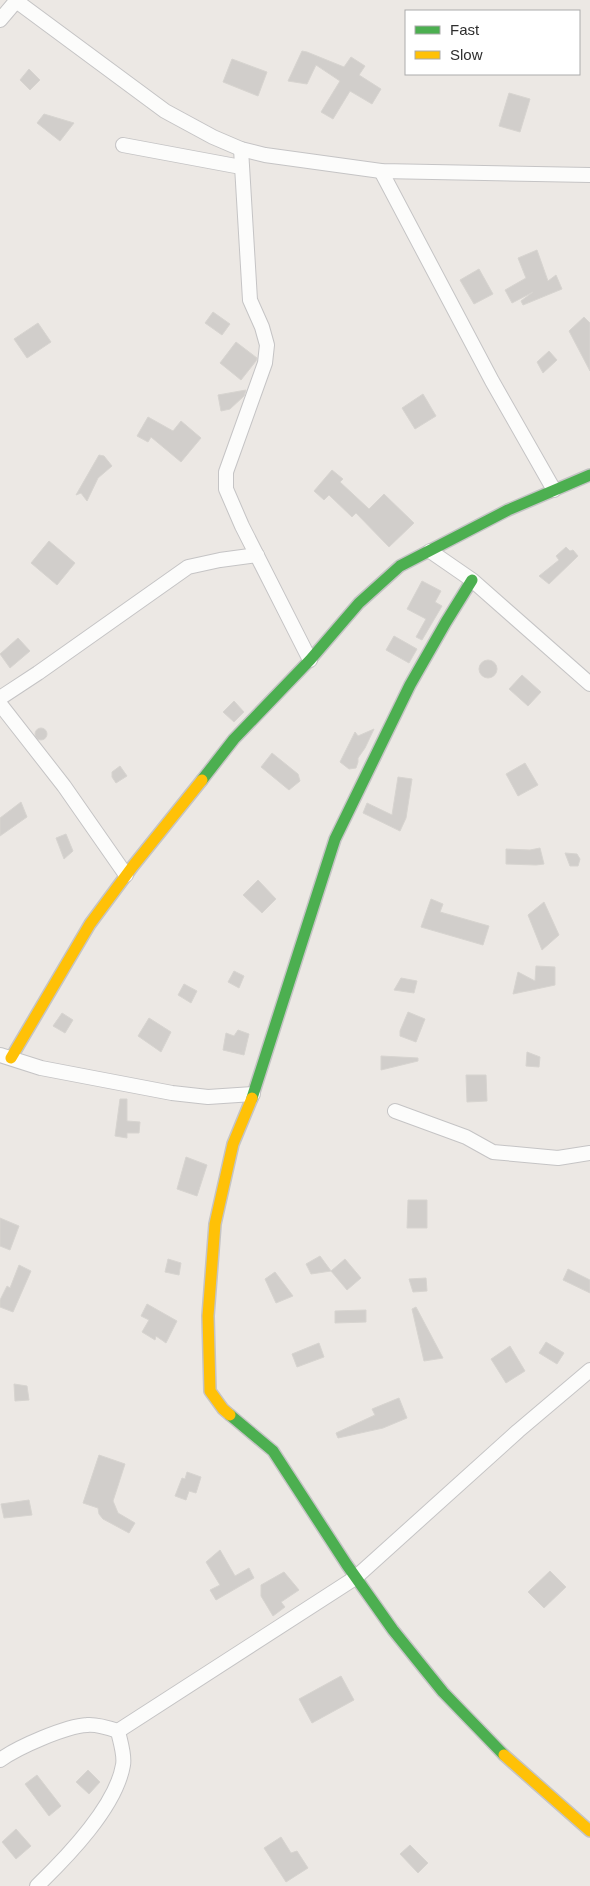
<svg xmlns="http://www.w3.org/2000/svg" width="590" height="1886" font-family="Arial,sans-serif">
<rect width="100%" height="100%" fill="#ece8e4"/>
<g fill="#d1cecb" stroke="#d7d4d0">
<path d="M302,51L307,52L344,67L351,57L365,66L359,75L381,89L372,104L350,91L333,119L321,112L340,81L316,65L307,84L288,81Z"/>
<path d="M232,59L267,72L258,96L223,82Z"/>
<path d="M29,69L40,80L30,90L20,80Z"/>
<path d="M509,93L530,99L520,132L499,126Z"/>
<path d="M44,114L74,123L60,141L37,123Z"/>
<path d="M537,250L548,281L556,275L562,289L523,305L521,301L533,292L512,303L505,290L526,278L518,258Z"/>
<path d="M479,269L493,294L474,304L460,280Z"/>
<path d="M213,312L230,324L222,335L205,323Z"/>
<path d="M584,317L590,323V371L569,331Z"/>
<path d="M38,323L51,342L27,358L14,339Z"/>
<path d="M236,342L257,358L256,361L241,380L220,363Z"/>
<path d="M549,351L557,360L543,373L537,362Z"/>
<path d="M246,390L244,396L230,409L221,411L218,395Z"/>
<path d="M423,394L436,416L415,429L402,408Z"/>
<path d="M148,417L173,431L181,421L201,438L181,462L151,437L148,442L137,436Z"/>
<path d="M99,455L104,456L112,466L98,478L87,501L81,493L76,495Z"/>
<path d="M332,470L343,479L340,482L369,509L384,494L414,523L389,547L356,513L352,517L329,495L324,500L314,491Z"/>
<path d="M49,541L75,563L57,585L31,563Z"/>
<path d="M566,547L570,551L573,550L578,556L549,584L539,576L559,560L556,556Z"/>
<path d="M422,581L441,591L435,602L442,606L422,640L416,637L426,619L407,609Z"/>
<path d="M394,636L417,649L409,663L386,650Z"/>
<path d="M18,638L30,651L10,668L0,654Z"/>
<circle cx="488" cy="669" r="9"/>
<path d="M522,675L541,692L528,706L509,689Z"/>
<path d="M234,701L244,712L234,722L223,712Z"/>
<circle cx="41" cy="734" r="6"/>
<path d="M374,729L365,748L358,758V762L356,768L349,769L340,762L355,732L358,736Z"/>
<path d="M272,753L298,774L300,781L289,790L261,767Z"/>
<path d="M525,763L538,785L518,796L506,774Z"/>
<path d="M120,766L127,776L116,783L112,777V772Z"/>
<path d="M398,777L412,779L406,818L400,831L363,813L367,803L392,815Z"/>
<path d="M21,802L27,817L0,836V818Z"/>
<path d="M66,834L73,851L64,859L56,838Z"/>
<path d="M540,848L544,864L536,865L506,864V849L530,850Z"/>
<path d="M565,853L577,854L580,859L578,866H570Z"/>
<path d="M258,880L276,899L262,913L243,895Z"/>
<path d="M431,899L443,904L440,912L489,926L483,945L421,927Z"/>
<path d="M544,902L559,935L542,950L528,915Z"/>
<path d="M536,966L555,967V985L513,994L518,972L535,981Z"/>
<path d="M234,971L244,976L239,988L228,982Z"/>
<path d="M401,978L417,981L414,993L394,990Z"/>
<path d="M184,984L197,991L191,1003L178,995Z"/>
<path d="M408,1012L425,1019L416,1042L400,1036V1031Z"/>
<path d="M62,1013L73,1020L65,1033L53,1026Z"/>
<path d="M149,1018L171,1032L161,1052L138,1036Z"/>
<path d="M238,1030L249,1034L244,1055L223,1050L226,1033L234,1036Z"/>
<path d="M527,1052L540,1057L539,1067L526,1066Z"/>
<path d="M381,1056L418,1058V1061L381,1070Z"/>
<path d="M466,1075H486L487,1101L467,1102Z"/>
<path d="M120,1099H127V1121L140,1122L139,1133H127V1138L115,1136Z"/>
<path d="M186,1157L207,1165L197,1196L177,1189Z"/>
<path d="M408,1200H427V1228H407Z"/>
<path d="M0,1218L19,1226L10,1250L0,1246Z"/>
<path d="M320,1256L331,1271L311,1274L306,1264Z"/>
<path d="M168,1259L181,1263L179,1275L165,1272Z"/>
<path d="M345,1259L361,1278L347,1290L331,1271Z"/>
<path d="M19,1265L31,1271L13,1312L0,1307V1300L7,1286L10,1288Z"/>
<path d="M568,1269L590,1280V1293L563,1280Z"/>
<path d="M275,1272L293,1296L276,1303L265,1279Z"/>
<path d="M426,1278L427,1291L413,1292L409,1279Z"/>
<path d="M147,1304L177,1321L166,1343L156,1336L155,1340L142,1332L149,1320L141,1316Z"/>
<path d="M416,1307L443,1358L424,1361L412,1309Z"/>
<path d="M366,1310V1322L335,1323V1311Z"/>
<path d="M546,1342L564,1353L557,1364L539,1353Z"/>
<path d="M319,1343L324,1357L297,1367L292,1354Z"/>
<path d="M510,1346L525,1371L506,1383L491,1359Z"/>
<path d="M14,1384L27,1386L29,1400L15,1401Z"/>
<path d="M399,1398L407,1418L383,1428L338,1438L336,1433L375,1415L372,1409Z"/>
<path d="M99,1455L125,1464L113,1501L118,1513L135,1523L129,1533L103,1519L99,1514L98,1508L83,1503Z"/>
<path d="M187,1472L201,1477L196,1493L189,1491L186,1500L175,1496L182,1478L185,1479Z"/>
<path d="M29,1500L32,1515L4,1518L1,1504Z"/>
<path d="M220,1550L235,1576L249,1568L254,1578L216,1600L210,1590L220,1585L206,1562Z"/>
<path d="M550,1571L566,1587L544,1608L528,1592Z"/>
<path d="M284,1572L299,1590L281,1602L285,1607L273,1616L261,1596V1585Z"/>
<path d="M341,1676L354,1700L312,1723L299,1699Z"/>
<path d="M88,1770L100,1782L89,1794L76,1782Z"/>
<path d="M37,1775L61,1806L49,1816L25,1784Z"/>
<path d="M16,1829L31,1846L16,1859L2,1842Z"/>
<path d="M281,1837L291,1853L297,1851L308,1868L286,1882L264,1848Z"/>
<path d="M410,1845L428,1863L418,1873L400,1854Z"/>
</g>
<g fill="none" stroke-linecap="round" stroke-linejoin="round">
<g stroke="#c5c4c5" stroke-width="16">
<g id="street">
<path d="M15,0L165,111L213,137L241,149L265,155L381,171L590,175"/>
<path d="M0,20L17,0"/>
<path d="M123,145L241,167"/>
<path d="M241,149L250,300L262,327L267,345L265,363L226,472V489L242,526L310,660"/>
<path d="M381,171L492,381L554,490"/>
<path d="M430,551L472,580L590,684"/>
<path d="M0,698L38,673L188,567L220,560L257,555"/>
<path d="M0,704L64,786L126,875"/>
<path d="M0,1055L41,1068L172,1093L208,1097L253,1094"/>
<path d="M395,1111L466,1137L493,1152L558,1158L590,1153"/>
<path d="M0,1760C18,1747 66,1726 87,1725C97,1724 109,1728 118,1731L355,1578L518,1431L590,1370"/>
<path d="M37,1886C67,1857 116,1807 123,1765C125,1755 120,1741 118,1731"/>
</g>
</g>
<g stroke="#c5c4c5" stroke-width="14">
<g id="fast">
<path d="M202,780L234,739L310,660L359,603L400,566L508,510L590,475"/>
<path d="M252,1098L335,839L410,685L446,622L472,580"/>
<path d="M230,1415L273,1451L347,1565L393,1630L443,1692L504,1755"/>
</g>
</g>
<g stroke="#c5c4c5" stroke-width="14">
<g id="slow">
<path d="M11,1058L90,924L133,866L202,780"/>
<path d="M230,1415L223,1409L210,1391L208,1316L215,1224L233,1144L252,1098"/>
<path d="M504,1755L590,1831"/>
</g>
</g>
<use href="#street" stroke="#fcfcfb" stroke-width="14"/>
<use href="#fast" stroke="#4caf50" stroke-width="11"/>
<use href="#slow" stroke="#ffc107" stroke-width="11"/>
</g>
<rect x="405" y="10" width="175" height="65" fill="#ffffff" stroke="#ababab"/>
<rect x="415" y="26" width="25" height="8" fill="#4caf50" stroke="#ababab"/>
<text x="450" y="35" font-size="15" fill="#2e2e2e">Fast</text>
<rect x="415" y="51" width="25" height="8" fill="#ffc107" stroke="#ababab"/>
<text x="450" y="60" font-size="15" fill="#2e2e2e">Slow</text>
</svg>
